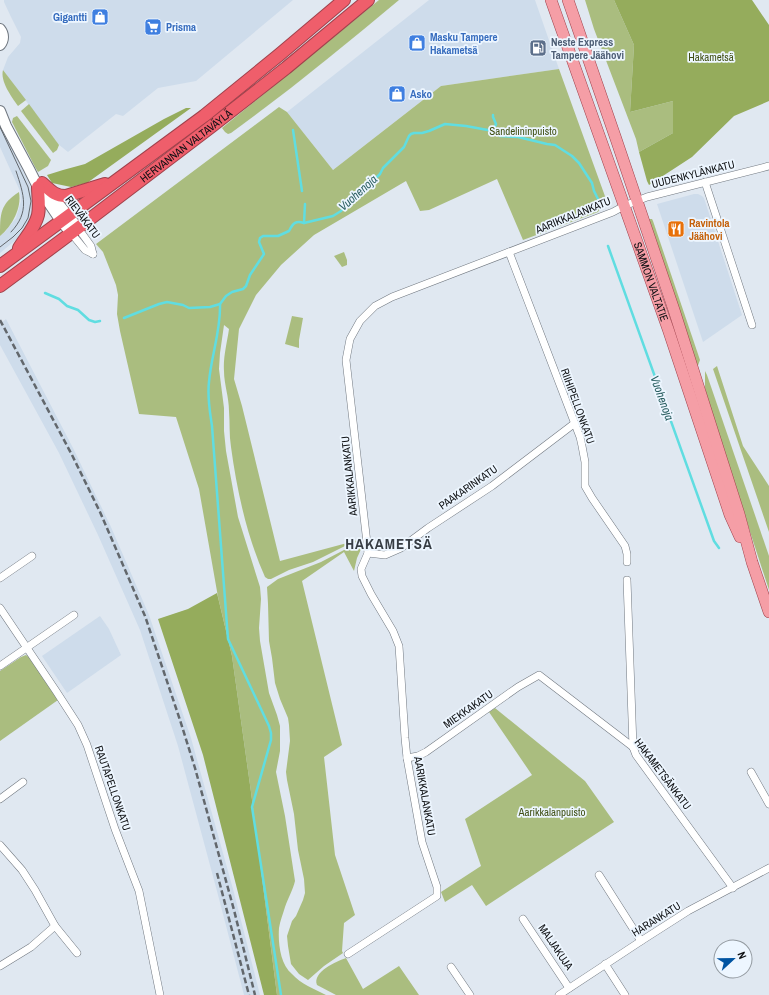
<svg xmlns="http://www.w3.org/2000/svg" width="769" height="995" font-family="'Archivo Narrow',sans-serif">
<rect width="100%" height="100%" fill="#e0e8f1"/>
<g fill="#cedceb">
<path d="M4,0H293L196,81L158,88L123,116L116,114L68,152L58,144L3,70L8,57L20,43L21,37L11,17L4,2Z"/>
<path d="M429,0H535L559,69L441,86L333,170L287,112Z"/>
<path d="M0,123L31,188L33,194L34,206L32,215L29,223L25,230L17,239L0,253V236L5,232L16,218L21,201L20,191L0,147Z"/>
<path d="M694,194H698L702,196L704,198L742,315L703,342L657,204Z"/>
<path d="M6,319L73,448L111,527L149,615L191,738L233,889L260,995H244L218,895L178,746L140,630L98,535L59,453L0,345V324Z"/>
<path d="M100,616L109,629L121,655L67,693L42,656Z"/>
</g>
<g fill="#aabd7f">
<path d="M379,0H399C344,46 289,91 231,133L228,134L225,132L222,128Z"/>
<path d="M585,0H614L634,45L630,112L673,101V133L639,152L636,139L594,29Z"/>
<path d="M559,69L606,199L598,212L523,240L497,179L429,210L420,211L406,181L314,235L281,265L256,295L239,329L234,379L242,406L280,561L362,539V543L347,545L313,562L289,570L271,579H268L265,577C247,537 237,491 231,447C229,435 230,423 229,411C229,397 224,384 224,371C223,357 227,343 229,329L224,325L220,353L219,369L224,408V431L226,451L238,517L260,587L261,599L259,628L260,641L269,693L277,715L280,726V751L276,772L285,816L295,881C293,890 288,898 285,907C283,914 280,921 279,928C278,943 280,964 292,974C301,984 314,989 326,995H277L251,792L232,656L218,597L199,489L176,417L139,414L120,331L117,314L118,295L116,285L103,252L96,244L279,107L287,112L333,170L441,86Z"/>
<path d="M3,70L26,100L18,106C11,96 0,81 3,70Z"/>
<path d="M29,104L59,145L57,150L53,153L21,111Z"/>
<path d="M17,116L51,160L48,166L38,172L35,167L12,122L13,118Z"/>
<path d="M19,192C22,208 12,226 0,236C0,214 0,204 19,192Z"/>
<path d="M649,219H652L653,221L700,360L697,368Z"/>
<path d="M344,252L347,260V265L342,267L334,256Z"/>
<path d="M292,316L303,318L299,340V348L285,344Z"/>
<path d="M717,366L743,446L769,486V532L713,369Z"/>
<path d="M705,371L707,375L769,556V590L709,406L705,388Z"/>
<path d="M362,547L357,558L354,571L344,552L302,581L342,745L324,757L335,855L355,915L344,923L342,951L343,953L324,966L308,980L299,974L291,964L288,946L287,936L292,921L296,916L303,900L305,893L304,879L298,850L294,814L287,780L286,772L290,741L289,725L288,718L280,699L275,683L272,658L269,641L268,604L267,587L278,579L321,562L344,550L350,548Z"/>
<path d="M26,655L30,658L58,700L0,741V671L21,657Z"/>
<path d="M495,708L585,781L614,822L486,906L472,885L445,902L441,892L481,866L465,819L532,775L489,712Z"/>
<path d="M346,958L363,989L399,966L419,995H336L317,985C312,972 337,961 346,958Z"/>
</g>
<g fill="#95ac5c">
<path d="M614,0H752L769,25V101L734,116L692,157L649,185L647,181L639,152L673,133V101L630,112L634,45Z"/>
<path d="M186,108H191L87,183L71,187L52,183L47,175L63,170L85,164L164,119Z"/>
<path d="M217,593L232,656L251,792L277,995H264L203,755L158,619L188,609Z"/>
</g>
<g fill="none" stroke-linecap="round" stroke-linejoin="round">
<g stroke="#60dde1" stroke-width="2.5">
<path d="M493,115V117L496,124L493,131"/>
<path d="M293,130L302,191"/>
<path d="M304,223L305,204"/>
<path d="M608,246L714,541L719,548"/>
<path d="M45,293L59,299L67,306L78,310L89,320L95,322L100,321"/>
<path d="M220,304C221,331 211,356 209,382C207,397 210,412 212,426L228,639L269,726L271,733V740L252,807L281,995"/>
<path d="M124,318L159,304L167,302L183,305L189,308L210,307L220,304L226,296L232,292L243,289L246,286L250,275L264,254L259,242L260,238L263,236H278L289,231C293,223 296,220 304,223L333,216L341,211L347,204L354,199L380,174L383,168L404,147L409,136L411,134L414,133H422L429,131L445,124L466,126L493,131L500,136L518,137L547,144L555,145L572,156L579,163L592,183L594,191L598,199"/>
</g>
<g stroke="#717880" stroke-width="8">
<g id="street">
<path d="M705,182L752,325"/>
<path d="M78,228L91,246L93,254"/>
<path d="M71,233L85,250L93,254"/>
<path d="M509,252L580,437L582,446L585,462V486L592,498L625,546L627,554V562"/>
<path d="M368,553L385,555L401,548L428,528L492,486L575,423"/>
<path d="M0,578L32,556"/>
<path d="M627,580L633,747"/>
<path d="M0,608L56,691L78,725L87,745L115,829L139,891L160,995"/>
<path d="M0,666L74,615"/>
<path d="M407,758L418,756L426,752L518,687L539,675L633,747L636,755L733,888"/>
<path d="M751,772L769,804"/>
<path d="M0,799L23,782"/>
<path d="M0,845L22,870L35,890L55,926L77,953"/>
<path d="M599,875L641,941"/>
<path d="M523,919L569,988"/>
<path d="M348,954L437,896V887L422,842L407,758L405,738L399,646L393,631L371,594L362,576L361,569L368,553L367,543L346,360L350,339L360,321L375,306L392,297L613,212L624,206L647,197L769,166"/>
<path d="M605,964L625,995"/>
<path d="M0,966L31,947L55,926"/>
<path d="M451,967L470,995"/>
<path d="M559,995L641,941L688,911L769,868"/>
</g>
</g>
<g stroke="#717880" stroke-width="12">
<g id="secondary">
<path d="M0,29C4,34 4,40 0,45"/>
<path d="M0,111L6,126L29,169L38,187L61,221L71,233"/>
<path d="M47,190L78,228"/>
</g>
</g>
<g stroke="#a0424c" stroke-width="12">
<g id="primary">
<path id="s1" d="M551,0L668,329L730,515L740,537"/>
<path d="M568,0L615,136L674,310L739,514L752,562L769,612"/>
</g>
</g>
<g stroke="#a0424c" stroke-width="14">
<g id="highway">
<path d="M42,183C50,190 54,196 66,196L105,184"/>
<path d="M19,248C25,238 35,228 38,215C40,206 38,196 38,187"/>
<path d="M0,266L204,116L279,55L344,0"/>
<path id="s2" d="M0,286L78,228L212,126L286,68L368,0"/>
</g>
</g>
<use href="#street" stroke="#fff" stroke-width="7"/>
<use href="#secondary" stroke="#fff" stroke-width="10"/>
<use href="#primary" stroke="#f59ea6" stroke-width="11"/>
<use href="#highway" stroke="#ef5e6b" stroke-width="12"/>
<g stroke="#62676c" stroke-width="1">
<path d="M0,127L28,187L31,201L28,218L22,228L13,237L0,247"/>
<path d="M11,232C30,212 24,195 16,171"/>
</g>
<g stroke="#62676c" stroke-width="2.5" stroke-dasharray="6 3" stroke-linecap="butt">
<path d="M0,320L72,455L100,512L145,616L180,720L195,768L234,910L255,995"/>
<path d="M217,873L249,995"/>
</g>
</g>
<defs>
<g id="shop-square" transform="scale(0.9)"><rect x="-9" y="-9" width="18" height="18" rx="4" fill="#3f7fe0" stroke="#edf6ff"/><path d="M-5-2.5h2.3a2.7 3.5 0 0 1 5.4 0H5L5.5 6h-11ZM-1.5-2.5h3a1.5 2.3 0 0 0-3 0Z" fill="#fff"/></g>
<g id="supermarket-square" transform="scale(0.9)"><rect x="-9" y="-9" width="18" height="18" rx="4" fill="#3f7fe0" stroke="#edf6ff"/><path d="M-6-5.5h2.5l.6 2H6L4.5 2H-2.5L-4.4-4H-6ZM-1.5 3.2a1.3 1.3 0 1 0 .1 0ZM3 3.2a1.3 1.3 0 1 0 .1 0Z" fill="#fff"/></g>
<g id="fuel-square" transform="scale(0.9)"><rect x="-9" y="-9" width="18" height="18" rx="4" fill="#5c6f8a" stroke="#edf6ff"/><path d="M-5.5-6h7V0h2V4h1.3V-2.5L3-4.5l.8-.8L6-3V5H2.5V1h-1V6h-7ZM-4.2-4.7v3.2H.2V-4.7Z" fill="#fff"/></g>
<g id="restaurant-square" transform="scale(0.9)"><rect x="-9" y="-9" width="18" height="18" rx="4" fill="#e8710a" stroke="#edf6ff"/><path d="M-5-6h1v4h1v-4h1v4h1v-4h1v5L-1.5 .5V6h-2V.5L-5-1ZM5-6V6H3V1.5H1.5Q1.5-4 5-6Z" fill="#fff"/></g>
</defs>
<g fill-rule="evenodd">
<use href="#shop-square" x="100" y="17"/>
<use href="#supermarket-square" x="153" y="27"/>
<use href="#shop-square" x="417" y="43"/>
<use href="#fuel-square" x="538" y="48"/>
<use href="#shop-square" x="397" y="94"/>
<use href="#restaurant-square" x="676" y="229"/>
</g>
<g text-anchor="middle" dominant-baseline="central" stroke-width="3.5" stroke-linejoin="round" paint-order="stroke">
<g font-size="11" font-weight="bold" fill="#366cbe" stroke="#edf6ff" text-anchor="start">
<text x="87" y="17" text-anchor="end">Gigantti</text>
<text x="166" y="27">Prisma</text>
<text x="430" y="37">Masku Tampere<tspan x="430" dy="13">Hakametsä</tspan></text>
<text x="410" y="94">Asko</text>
</g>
<g font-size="11" font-weight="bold" fill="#4e5e75" stroke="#edf6ff" text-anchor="start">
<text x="551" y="42">Neste Express<tspan x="551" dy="13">Tampere Jäähovi</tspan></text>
</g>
<g font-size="11" fill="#3f4e12" stroke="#edf6ff">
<text x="711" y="57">Hakametsä</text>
<text x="523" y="131">Sandelininpuisto</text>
<text x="552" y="812">Aarikkalanpuisto</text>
</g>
<g font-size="11" fill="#0d0f12" stroke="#edf6ff">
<text stroke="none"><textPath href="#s2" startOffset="233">HERVANNAN VALTAVÄYLÄ</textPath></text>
<text transform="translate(693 174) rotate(-14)">UUDENKYLÄNKATU</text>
<text transform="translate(573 215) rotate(-22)">AARIKKALANKATU</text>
<text transform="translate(83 217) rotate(53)">RIEVÄKATU</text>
<text stroke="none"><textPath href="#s1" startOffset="299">SAMMON VALTATIE</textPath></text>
<text transform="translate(578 406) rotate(70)">RIIHIPELLONKATU</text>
<text transform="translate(349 476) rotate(-96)">AARIKKALANKATU</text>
<text transform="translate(468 487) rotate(-35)">PAAKARINKATU</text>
<text transform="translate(468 709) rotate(-35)">MIEKKAKATU</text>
<text transform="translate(663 774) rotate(53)">HAKAMETSÄNKATU</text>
<text transform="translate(113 788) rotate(71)">RAUTAPELLONKATU</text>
<text transform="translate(425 796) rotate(80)">AARIKKALANKATU</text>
<text transform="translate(656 919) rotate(-32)">HARANKATU</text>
<text transform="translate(556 947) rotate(56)">MALJAKUJA</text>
</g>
<g font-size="11" font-weight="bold" fill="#c56008" stroke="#edf6ff" text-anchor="start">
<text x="689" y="223">Ravintola<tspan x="689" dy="13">Jäähovi</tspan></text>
</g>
<g font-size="12" font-style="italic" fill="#2b5f61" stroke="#edf6ff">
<text transform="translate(358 193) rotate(-42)">Vuohenoja</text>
<text transform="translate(662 398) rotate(70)">Vuohenoja</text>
</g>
<g font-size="15" font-weight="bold" letter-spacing="1" fill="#373d44" stroke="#edf6ff">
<text x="389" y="543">HAKAMETSÄ</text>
</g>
</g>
<g transform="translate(733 959) rotate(68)"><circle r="19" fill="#edf6ff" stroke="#939aa0"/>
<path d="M0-3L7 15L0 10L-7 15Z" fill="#0054a2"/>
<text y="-6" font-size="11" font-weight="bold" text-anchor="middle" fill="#0d0f12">N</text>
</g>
</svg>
